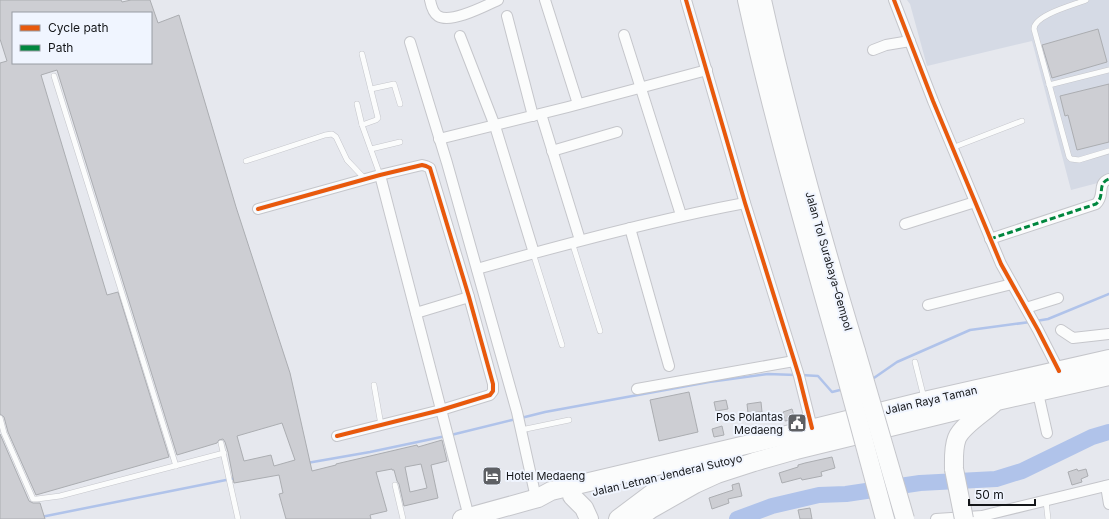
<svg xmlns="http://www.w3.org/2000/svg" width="1109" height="519" font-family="Inter,sans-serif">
<rect width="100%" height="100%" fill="#e6e8ee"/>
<path fill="#d5dae5" d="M907,0H1109V180L1071,190L1032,41L927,66L910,4Z"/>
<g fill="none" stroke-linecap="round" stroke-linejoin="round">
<g stroke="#b0c3ea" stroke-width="2.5">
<path d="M1036,321L1048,319L1109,294"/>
<path d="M801,375L818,376L832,392L844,389"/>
<path d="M871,380L897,362L970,330L1030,322"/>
<path d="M521,418L545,412L709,382L768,374L796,375"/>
<path d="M451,435L516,419"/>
<path d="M307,463L370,452L446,436"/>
<path d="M41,517L236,478"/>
</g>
<path stroke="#b0c3ea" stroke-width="16" d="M737,519L772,506L819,495L846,494L920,483L996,479L1022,471L1092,437L1109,432"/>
</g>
<g fill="#cdced3" stroke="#abadb1" fill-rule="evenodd">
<path d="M0,0H121L122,2L131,0H150L158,23L179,15L236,207L290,373L312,471L336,465V464L417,445L418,447L442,440L447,461L431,465L438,498L404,506L399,484L397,481L394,470H392V469L376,472L387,511L370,515L371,519H286L279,494L283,493L279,475L234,483L228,452L225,442L223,439L219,440L217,443L177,455L57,70L41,75L107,295L118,292L169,457L36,495L8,432L4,417L0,414V63L7,61L0,39ZM13,13H151V63H13ZM282,423L295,460L274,466L271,455L244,461L237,436ZM421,464L427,488L410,492L405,467Z"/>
<path d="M1098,29L1107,62L1052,78L1042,45Z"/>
<path d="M1109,84V142L1077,150L1068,115L1065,116L1060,96Z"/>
<path d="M689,392L698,432L659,441L650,400Z"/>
<path d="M726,400L728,409L716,411L714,402Z"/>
<path d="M761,402L762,412L748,413L747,404Z"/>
<path d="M792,409L795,419L785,421L783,412Z"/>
<path d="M722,426L724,435L714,437L712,429Z"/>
<path d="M0,434L29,501L33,503H40L45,519H0Z"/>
<path d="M832,457L835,468L821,472L822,476L802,480L801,478L782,483L779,473L798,467V465L805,463Z"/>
<path d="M1077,469L1078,471L1086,469L1088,476L1081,479L1082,482L1072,485L1068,472Z"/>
<path d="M739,483L742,496L728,499L729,503L712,509L709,498L733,490L732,485Z"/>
<path d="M810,508L812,519H800L798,510Z"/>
</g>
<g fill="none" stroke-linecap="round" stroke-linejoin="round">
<g stroke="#c5c6cb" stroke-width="6">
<g id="lane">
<path d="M1086,0C1074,5 1034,15 1034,29L1069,157L1071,159L1079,160L1109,151"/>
<path d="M362,54L378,118L376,120L362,125"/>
<path d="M54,76L176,466"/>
<path d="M1049,85L1109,70"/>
<path d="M371,89L394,84L400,104"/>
<path d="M357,104L362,125L380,175"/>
<path d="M952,148L1022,121"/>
<path d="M371,149L400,142"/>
<path d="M246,161L325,135L332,134L336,137L347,160L365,179"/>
<path d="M572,242L600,331"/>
<path d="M533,253L562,345"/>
<path d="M915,362L924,398"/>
<path d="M374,385L381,425"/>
<path d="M0,418L4,433L33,499H37L60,496L224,453"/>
<path d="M521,430L569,420"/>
<path d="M221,443L238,519"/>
<path d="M395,485L403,519"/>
<path d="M1046,501L1048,519"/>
</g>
</g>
<g stroke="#c5c6cb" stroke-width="12">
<g id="street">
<path d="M430,0C431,5 433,13 438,16C451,24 485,6 498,0"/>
<path d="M545,0L578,104"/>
<path d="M686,0L745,203L799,376L812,428"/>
<path d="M894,0L933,101L1001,264L1038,330L1059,371"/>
<path d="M507,16L533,116"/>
<path d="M624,35L681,215"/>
<path d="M460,36L495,126L534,253"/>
<path d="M410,42L447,163L517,412L536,498"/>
<path d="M873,50L886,45L910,41"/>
<path d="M541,114L580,240"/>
<path d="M439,139L568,107L707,70"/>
<path d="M552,151L617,132"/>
<path d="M380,175L469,517"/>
<path d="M258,209L380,175L422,165L426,166L430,168L469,297L493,384V391L490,395L441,410L337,436"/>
<path d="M905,224L975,202"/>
<path d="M630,228L669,366"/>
<path d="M990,239L1096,204C1106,195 1096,184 1109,179"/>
<path d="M477,269C565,244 654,220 745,203"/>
<path d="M928,305L1012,284"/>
<path d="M1026,308L1058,298"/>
<path d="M416,313L469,297"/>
<path d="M1061,330L1073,338L1109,334"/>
<path d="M637,389L794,361"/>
<path d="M1038,393L1047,433"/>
<path d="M1106,486L1109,504"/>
<path d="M936,519L982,516L1109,485"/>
</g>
</g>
<g stroke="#c5c6cb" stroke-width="20">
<g id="highway">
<path d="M747,0C773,119 807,236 840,353"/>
<path d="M762,0C788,118 821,235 856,351"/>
<path d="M954,469C954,459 953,448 957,438C962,426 983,413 993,404"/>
<path d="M572,496L584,508L589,519"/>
<path d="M462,519L538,498L551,491L754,443L924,401L1109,359"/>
<path d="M618,519L654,492L715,460"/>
<path d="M637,519L651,509L695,484L717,474L754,462L796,450L997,401L1109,376"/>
</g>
</g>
<use href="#lane" stroke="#fbfcfc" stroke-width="5"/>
<use href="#street" stroke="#fbfcfc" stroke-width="10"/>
<use href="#highway" stroke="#fbfcfc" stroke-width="18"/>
<g stroke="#c5c6cb" stroke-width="20" stroke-linecap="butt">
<g id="highway-bridge">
<path d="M856,351L905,519"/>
<path d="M840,353L885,519"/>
<path d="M954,469L964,519"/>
</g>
</g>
<use href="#highway-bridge" stroke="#fbfcfc" stroke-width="18"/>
<path stroke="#00873e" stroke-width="3" stroke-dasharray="6 3" stroke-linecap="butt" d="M990,239L1096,204C1106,195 1096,184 1109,179"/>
<g stroke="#f0f5ff" stroke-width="6">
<g id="cycleway">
<path d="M686,0L745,203L799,376L812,428"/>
<path d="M894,0L933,101L1001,264L1038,330L1059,371"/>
<path d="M258,209L380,175L422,165L426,166L430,168L469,297L493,384V391L490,395L441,410L337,436"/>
</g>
</g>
<use href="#cycleway" stroke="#e8590c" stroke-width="4"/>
</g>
<defs>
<g id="civic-square" transform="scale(1)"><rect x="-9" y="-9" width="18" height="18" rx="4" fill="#5e6064" stroke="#f0f5ff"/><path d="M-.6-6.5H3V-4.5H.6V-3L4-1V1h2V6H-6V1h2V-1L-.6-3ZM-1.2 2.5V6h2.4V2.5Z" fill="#fff"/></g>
<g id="hotel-square" transform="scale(1)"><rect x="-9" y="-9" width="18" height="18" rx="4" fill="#5e6064" stroke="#f0f5ff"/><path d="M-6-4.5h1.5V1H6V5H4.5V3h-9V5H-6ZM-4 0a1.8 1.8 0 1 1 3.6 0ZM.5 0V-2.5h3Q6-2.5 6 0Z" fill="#fff"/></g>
</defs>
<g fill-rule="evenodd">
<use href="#civic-square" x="797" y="423"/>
<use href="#hotel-square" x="492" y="476"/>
</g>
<g text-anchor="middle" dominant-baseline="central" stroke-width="4" stroke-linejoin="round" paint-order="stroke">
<g font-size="11" fill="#141619" stroke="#f0f5ff">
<text transform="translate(829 261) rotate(74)">Jalan Tol Surabaya–Gempol</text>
<text transform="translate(931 400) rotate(-13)">Jalan Raya Taman</text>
<text transform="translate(667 475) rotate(-13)">Jalan Letnan Jenderal Sutoyo</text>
</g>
<g font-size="11" fill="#141619" stroke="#f0f5ff" text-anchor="end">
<text x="783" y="417">Pos Polantas<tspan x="783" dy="13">Medaeng</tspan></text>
<text x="506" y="476" text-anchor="start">Hotel Medaeng</text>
</g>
</g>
<rect x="12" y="12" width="140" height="52" fill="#f0f5ff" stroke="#989ca3"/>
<rect x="20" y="25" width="20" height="6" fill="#e8590c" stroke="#989ca3"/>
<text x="48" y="32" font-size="12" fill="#141619">Cycle path</text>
<rect x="20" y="45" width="20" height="6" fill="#00873e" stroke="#989ca3"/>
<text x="48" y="52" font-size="12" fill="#141619">Path</text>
<path d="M969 499v6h66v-6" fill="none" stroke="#141619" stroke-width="2"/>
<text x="975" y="499" font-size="12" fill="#141619" stroke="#f0f5ff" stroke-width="3" paint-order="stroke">50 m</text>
</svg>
